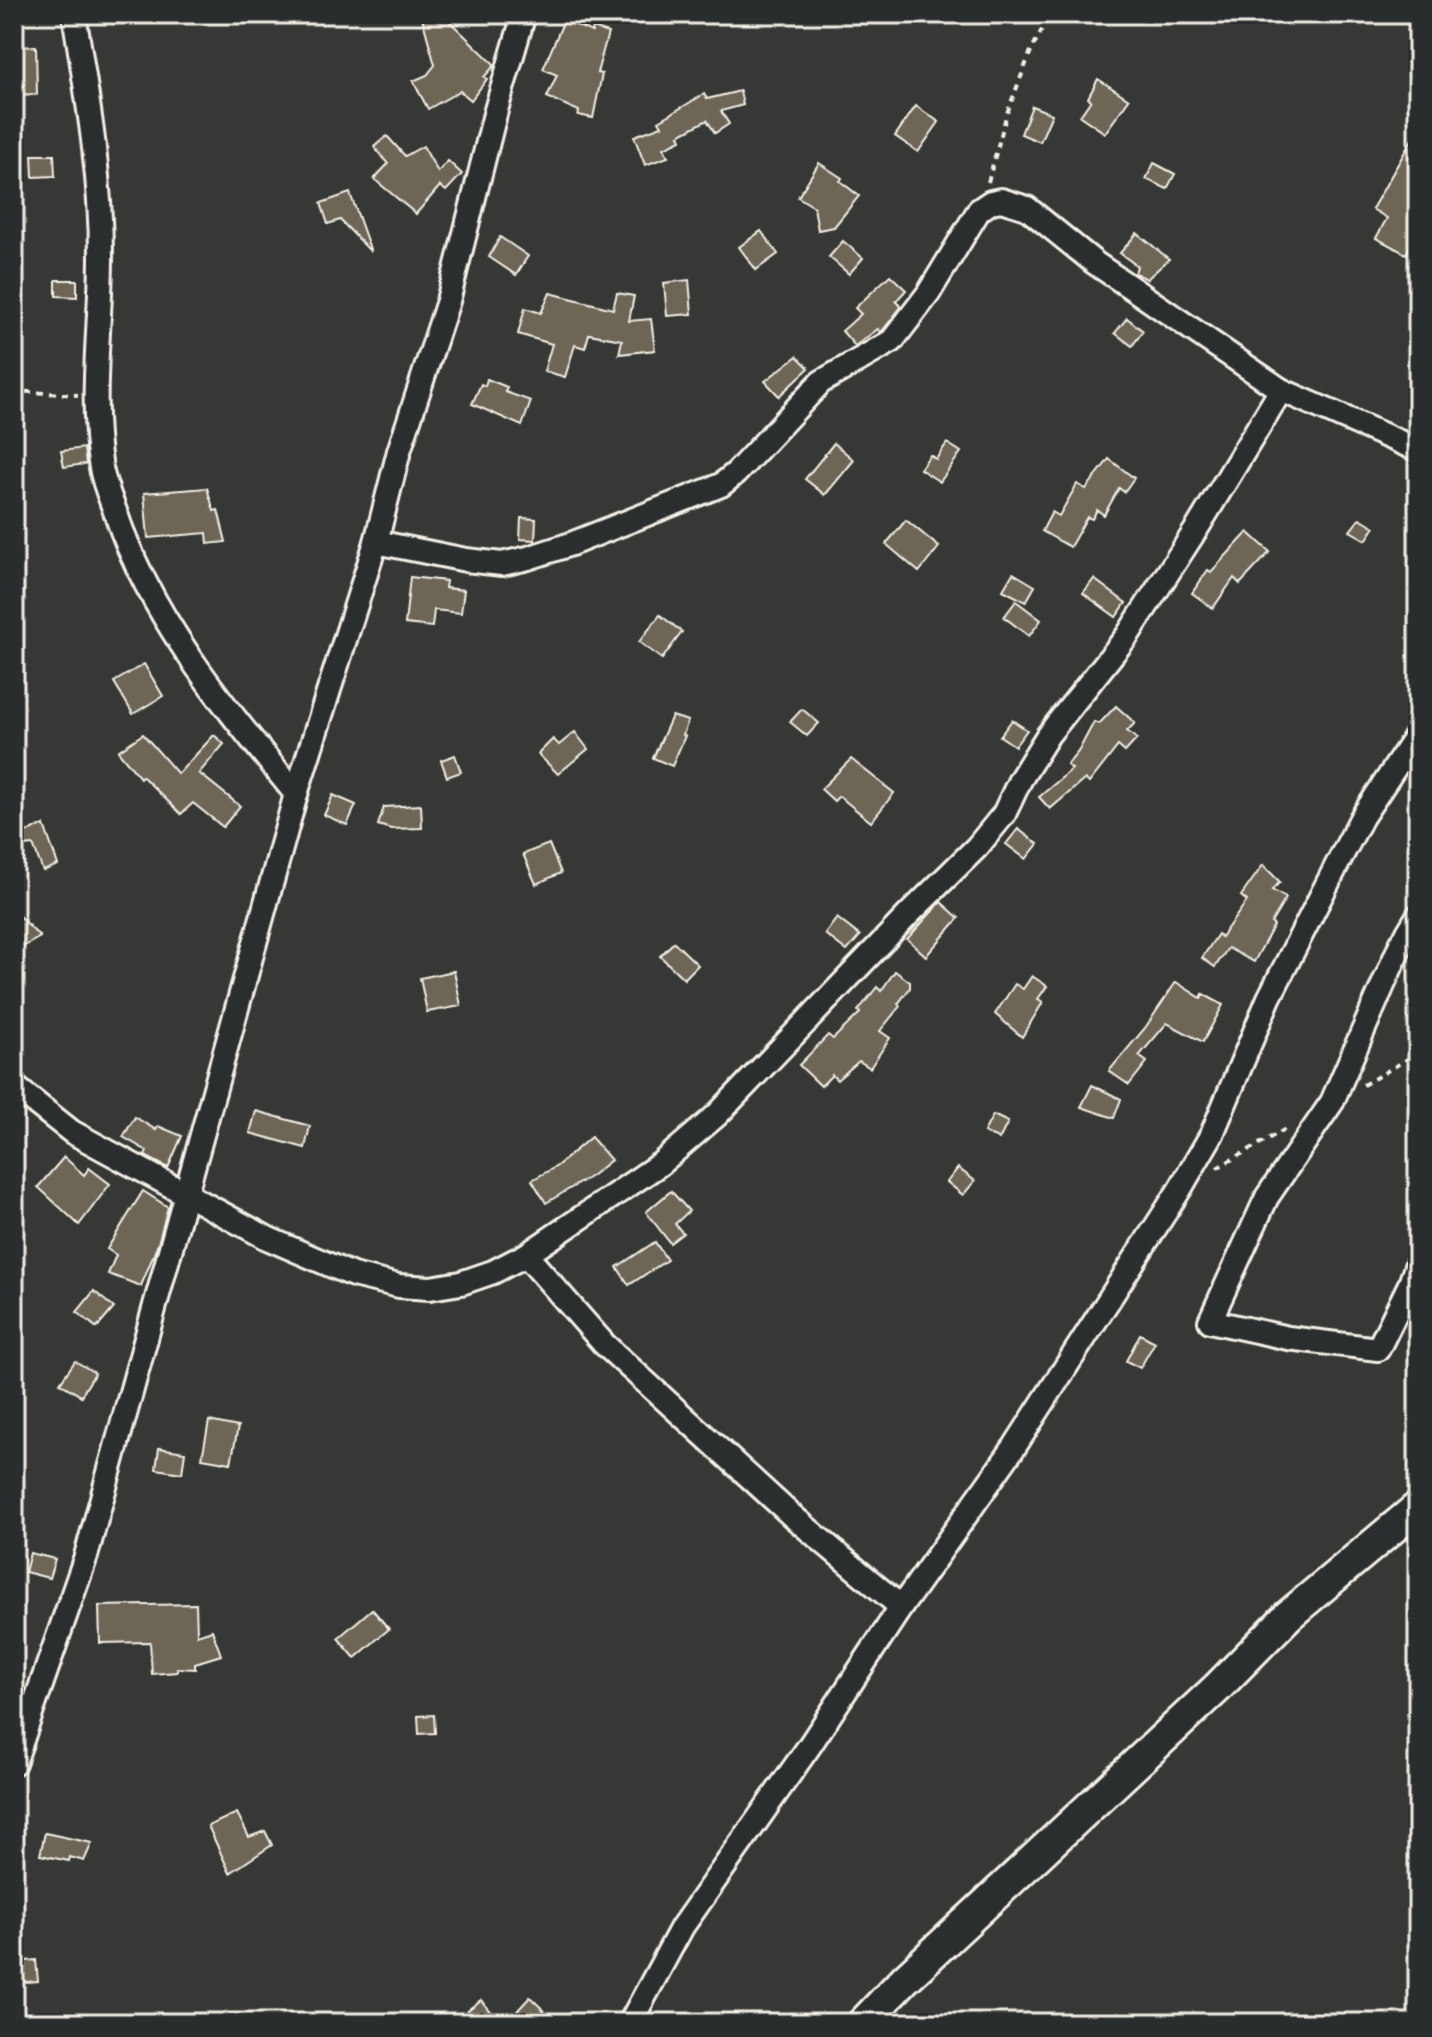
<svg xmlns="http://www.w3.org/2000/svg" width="1432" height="2037" font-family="'Gochi Hand',sans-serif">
<rect width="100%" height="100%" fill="#373836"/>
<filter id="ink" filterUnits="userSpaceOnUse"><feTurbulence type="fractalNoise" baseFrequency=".0125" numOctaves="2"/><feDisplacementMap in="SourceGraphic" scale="16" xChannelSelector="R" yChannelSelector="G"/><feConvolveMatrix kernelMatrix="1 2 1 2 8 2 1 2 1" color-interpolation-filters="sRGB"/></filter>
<g filter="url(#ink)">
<g fill="#6d6555" stroke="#f4f1e8" stroke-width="2">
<path d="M421,14H442L495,65L484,77L487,79L471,100L460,91L428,109L413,81L427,75L435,65Z"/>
<path d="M564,20L592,32L593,28L608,33L597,73L602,74L593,118L578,115L579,111L547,97L557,75L543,69Z"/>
<path d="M36,46L37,94L14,95V47Z"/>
<path d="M1098,79L1129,99L1105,133L1080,116L1091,100L1088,98Z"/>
<path d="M740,91L743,105L721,111L729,124L715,133L707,120L679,135L681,140L664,148L668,157L645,165L634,136L662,126L659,121L704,94L707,99Z"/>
<path d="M916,106L939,122L918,152L895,136Z"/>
<path d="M1032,106L1052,114L1040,142L1021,134Z"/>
<path d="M1418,129V232L1406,254L1376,238L1387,218L1372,209Z"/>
<path d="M387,136L405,156L423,146L438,172L448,161L462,174L446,191L440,186L416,214L374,179L388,164L374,147Z"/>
<path d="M32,155H54L55,176L33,177Z"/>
<path d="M819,163L842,178L840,181L859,196L834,227L818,230L814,207L798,197Z"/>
<path d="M1154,163L1175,174L1167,189L1146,179Z"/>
<path d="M350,193L371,252L340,220L328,224L321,203Z"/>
<path d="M761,231L778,254L756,270L739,247Z"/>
<path d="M1137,233L1169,259L1147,279L1135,273L1137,266L1120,253Z"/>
<path d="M500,237L528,256L516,275L489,257Z"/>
<path d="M843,241L863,258L849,274L829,257Z"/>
<path d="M890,275L906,290L896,301L901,307L883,330L880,332L878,329L855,346L842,331L861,314L855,308Z"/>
<path d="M56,280H77V297L56,296Z"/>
<path d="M689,280L692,314L667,316L664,283Z"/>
<path d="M550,293L613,309L617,293L634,296L629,321L651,319L655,350L619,354L622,340L589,334L585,348L575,345L565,377L544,371L552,344L518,334L525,308L541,313Z"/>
<path d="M1127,318L1143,331L1132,346L1115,333Z"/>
<path d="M797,356L809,368L779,396L765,381Z"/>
<path d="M487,379L507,387L505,392L531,401L522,426L472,404L481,384L485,386Z"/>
<path d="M834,443L854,460L825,495L805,479Z"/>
<path d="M947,443L961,452L940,482L920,469L930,455L936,459Z"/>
<path d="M84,448L86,464L64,467L61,451Z"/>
<path d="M1109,459L1134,478L1124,492L1119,488L1104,515L1097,510L1092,519L1087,517L1070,547L1042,531L1052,512L1059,516L1077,484L1086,489Z"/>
<path d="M207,488L214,511L218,510L226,542L208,544L207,533L148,538L144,493Z"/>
<path d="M521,518L536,519L535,540L520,539Z"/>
<path d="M1360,518L1375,527L1366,540L1350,531Z"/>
<path d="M906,520L939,547L919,572L886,544Z"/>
<path d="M1248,532L1270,552L1240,584L1234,578L1213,608L1192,593L1208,570L1211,572Z"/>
<path d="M1013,573L1035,586L1026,602L1003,590Z"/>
<path d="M410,577L446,581L445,588L464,590L461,613L434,610L432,627L405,624Z"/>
<path d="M1094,579L1126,603L1116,617L1083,593Z"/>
<path d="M1016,601L1041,620L1029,636L1004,617Z"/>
<path d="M660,615L682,632L662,659L639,642Z"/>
<path d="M144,664L163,696L133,714L114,682Z"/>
<path d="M1116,706L1135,723L1127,731L1137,739L1125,752L1118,746L1089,783L1085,779L1050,809L1039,797L1072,769L1067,765L1078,752L1094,722L1099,724Z"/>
<path d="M802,709L819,723L807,736L790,722Z"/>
<path d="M672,716L688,721L683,735L685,736L672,766L653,758Z"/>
<path d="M1012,720L1027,730L1015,746L1000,736Z"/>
<path d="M575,732L588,749L558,774L538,754L553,739L559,745Z"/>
<path d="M143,734L178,774L214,735L224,744L199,773L240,806L223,827L193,803L181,814L142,776L140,778L118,751Z"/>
<path d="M455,755L461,772L447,777L441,760Z"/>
<path d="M851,759L894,793L871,822L839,796L834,801L821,789Z"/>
<path d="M333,795L356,805L347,825L324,815Z"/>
<path d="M421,805L422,828L391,829L378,825L384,807Z"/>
<path d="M44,825L58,865L43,871L33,845L14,847V837Z"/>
<path d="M1018,829L1038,844L1026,859L1006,844Z"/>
<path d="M549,844L561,873L536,884L523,854Z"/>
<path d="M1263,865L1280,882L1272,890L1286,898L1271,923L1274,925L1254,962L1228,948L1215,967L1202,958L1218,934L1221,937L1247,901L1241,896Z"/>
<path d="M941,902L959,918L926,956L907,939Z"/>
<path d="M14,911L40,937L14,952Z"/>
<path d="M837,918L860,936L847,951L825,934Z"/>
<path d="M674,942L698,965L684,979L660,956Z"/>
<path d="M454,971L461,1006L427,1012L420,978Z"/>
<path d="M895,971L910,982V988L898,1004L900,1006L880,1031L890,1038L870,1068L859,1061L837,1080L832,1075L821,1086L799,1065L828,1035L833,1039L860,1013L858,1011L877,987L881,991Z"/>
<path d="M1032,976L1047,986L1038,999L1043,1002L1022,1037L995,1014L1015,984L1023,989Z"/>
<path d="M1176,982L1201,998L1203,994L1223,1005L1203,1042L1167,1023L1139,1056L1147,1062L1129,1085L1109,1071L1145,1028Z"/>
<path d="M1092,1085L1121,1099L1114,1118L1081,1107Z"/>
<path d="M256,1111L310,1126L305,1148L250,1133Z"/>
<path d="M993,1115L1008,1122L999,1140L984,1132Z"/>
<path d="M135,1117L156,1130L158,1126L182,1136L168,1168L145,1156L147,1151L123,1137Z"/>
<path d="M591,1137L611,1160L591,1176L546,1203L532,1180L557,1166Z"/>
<path d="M64,1157L84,1175L89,1168L110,1184L79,1225L38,1187Z"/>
<path d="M958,1168L975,1181L963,1195L947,1182Z"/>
<path d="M143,1191L168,1207L158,1244L141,1286L108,1274L116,1255L107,1249Z"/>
<path d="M671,1191L689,1211L675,1224L683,1233L670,1243L646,1212Z"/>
<path d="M655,1242L667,1260L629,1285L617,1267Z"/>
<path d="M94,1291L114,1308L97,1328L77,1312Z"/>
<path d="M1140,1334L1155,1342L1140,1368L1126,1361Z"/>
<path d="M75,1361L95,1373L81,1396L60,1383Z"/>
<path d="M209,1421L238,1427L231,1463L202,1458Z"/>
<path d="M159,1448L185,1452L182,1473L156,1469Z"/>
<path d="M30,1553L55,1559L49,1578L25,1572Z"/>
<path d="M196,1604L197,1635L212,1630L221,1655L195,1663V1669L177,1668V1672L152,1674L150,1642L100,1643L99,1606Z"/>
<path d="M372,1609L389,1629L355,1658L338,1638Z"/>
<path d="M434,1715L435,1733L419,1734L418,1716Z"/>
<path d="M237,1813L249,1837L265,1831L272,1845L230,1873L208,1826Z"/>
<path d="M45,1833L92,1843L84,1861L70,1857L69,1861L40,1855Z"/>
<path d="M36,1960L38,1981L14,1983V1962Z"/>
<path d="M530,1997L557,2023H506Z"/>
<path d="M481,2000L499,2023H451Z"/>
</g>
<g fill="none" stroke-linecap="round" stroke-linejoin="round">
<g stroke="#f4f1e8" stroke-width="28">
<g id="minor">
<path d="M74,14C87,95 101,174 101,256C101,324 89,401 101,468C104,484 111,500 116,514C152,621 226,708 296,794"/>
<path d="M376,542L466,560L502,564L528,558L571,544L721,485L736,473L821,382L892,341L928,294L979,210L991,202L1001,200L1027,208L1095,263L1281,390L1418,450"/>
<path d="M1418,916L1401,944L1332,1102L1267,1197L1210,1321L1288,1338L1378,1349L1410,1284L1418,1261"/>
<path d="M14,1086L72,1132L267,1238L353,1275L399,1286L430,1288L461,1283L493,1272L526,1255L660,1164L717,1115L910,913L977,847L1004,814L1020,780L1048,735L1127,636L1199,525L1281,390"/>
<path d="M526,1255L604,1344L790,1514L901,1607"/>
<path d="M14,1763L86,1556L296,794L376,542L399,451L448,301L496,110L524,14"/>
<path d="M630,2023L682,1927L808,1748L901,1607L1015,1446L1180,1189L1212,1134L1269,998L1343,853L1362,817L1418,733"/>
</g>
</g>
<g stroke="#f4f1e8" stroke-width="36">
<path id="secondary" d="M863,2023L905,1979L1217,1688L1289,1615L1418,1507"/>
</g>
<g stroke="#f4f1e8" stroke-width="4" stroke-dasharray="6 6" stroke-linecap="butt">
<path d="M988,182L1007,113L1031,51L1050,14"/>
<path d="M14,391L78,395"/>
<path d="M1363,1085L1418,1053"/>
<path d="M1217,1168L1289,1127"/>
</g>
<use href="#minor" stroke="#2a2d2e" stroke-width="22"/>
<use href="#secondary" stroke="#2a2d2e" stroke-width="30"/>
</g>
</g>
<rect width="1432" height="2037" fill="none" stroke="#2a2d2e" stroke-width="48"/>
<rect x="24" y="24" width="1384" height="1989" fill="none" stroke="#f4f1e8" stroke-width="3" filter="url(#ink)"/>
</svg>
